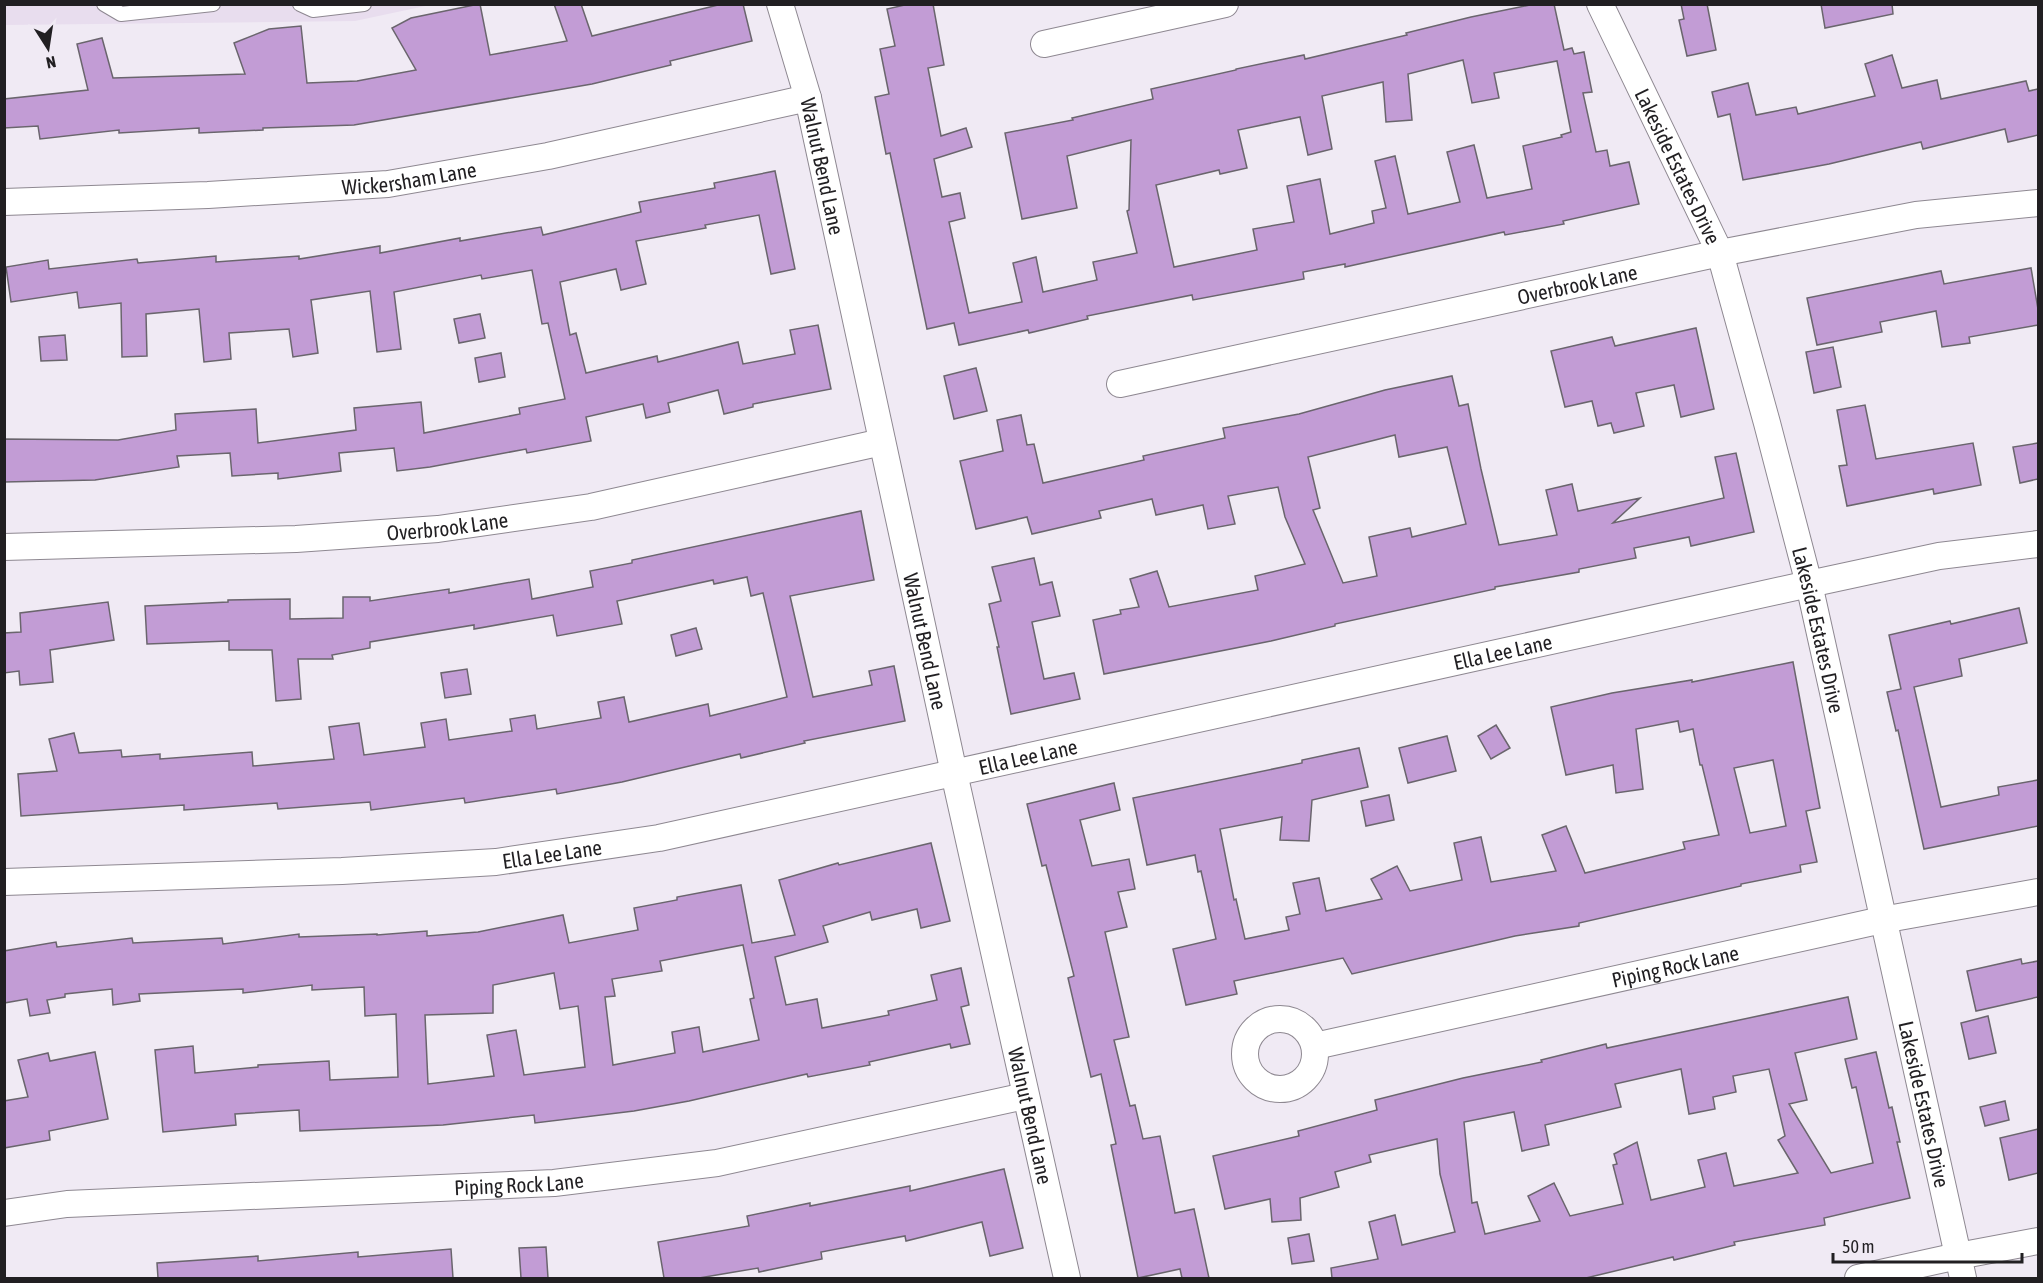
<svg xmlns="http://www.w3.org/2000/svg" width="2043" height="1283" font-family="'Asap Condensed',sans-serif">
<rect width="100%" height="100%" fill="#f0eaf4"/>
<path fill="#e8ddee" d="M4,5H430L355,21L5,25Z"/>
<g fill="#c29cd5" stroke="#6a656d" stroke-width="1.5" fill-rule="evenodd">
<path d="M479,4H480L490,55L567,41L554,4H581L592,36L722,4H743L752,41L670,61L671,65L592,84L354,125L263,128V130L199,133V128L119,133V130L40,139L38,126L4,128V99L88,90L77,44L102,38L113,78L245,74L234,43L269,29L301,26L307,83L357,81L416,70L392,28L411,18Z"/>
<path d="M909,4H933L944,65L928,68L941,136L966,128L972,147L934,159L942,197L960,193L965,218L949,222L969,313L1022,302L1013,263L1036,257L1043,292L1097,280L1093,262L1137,253L1127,211L1129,210L1131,140L1067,156L1077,208L1022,219L1005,133L1073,120L1072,118L1153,99L1151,89L1236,70V69L1304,55L1305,59L1407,35L1406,33L1471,17L1535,4H1554L1564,50L1572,48L1574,54L1584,52L1592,92L1583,93L1596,152L1607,150L1610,166L1629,162L1639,204L1563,221L1564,224L1505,235L1504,232L1345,267V264L1303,272L1304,279L1193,300L1192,295L1087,316L1088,319L1029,333L1028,330L959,345L954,323L927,329L890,153L886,154L875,97L889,94L880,49L895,46L887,9ZM1463,60L1472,103L1499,98L1494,73L1557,61L1571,132L1561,135L1562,137L1523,146L1532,189L1487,198L1474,145L1447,152L1460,202L1408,214L1395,156L1375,161L1386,208L1372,211L1374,223L1330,234L1320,179L1287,186L1294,222L1253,229L1257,250L1174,267L1156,185L1219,170L1220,174L1247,168L1238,130L1300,117L1308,155L1332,149L1322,96L1383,82L1386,122L1412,120L1408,74Z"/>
<path d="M1681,4H1707L1716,50L1687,56L1679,20L1684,19Z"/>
<path d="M1821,4H1892L1893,14L1825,28Z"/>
<path d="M1892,55L1902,88L1937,80L1941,99L2026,81L2029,91L2038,89V135L2008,142L2005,129L1923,149L1921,142L1829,164L1743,180L1730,114L1718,117L1712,92L1748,83L1756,115L1796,107L1798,114L1875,96L1865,64Z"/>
<path d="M775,171L795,269L771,274L759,215L705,225L706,228L636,241L646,284L621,290L616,269L560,282L570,335L576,333L586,373L657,356L658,362L738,342L743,364L795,354L790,330L818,325L831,389L753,404V407L724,414L718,390L668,403L670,412L646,418L643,404L586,417L591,441L527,453L526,449L430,467L397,471L394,448L339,453L341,471L278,479V473L232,476L230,453L177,456L179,467L95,480L4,482V439L118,440L176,430L175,414L256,409L258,443L356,430L354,408L421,402L424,433L520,414L519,408L565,399L548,323L542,324L532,270L482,279L481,275L394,292L401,349L377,352L370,291L311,300L318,353L293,357L289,329L229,333L231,359L204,362L199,309L146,314L147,356L122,357L121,303L79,308L77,292L11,302L6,267L48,260L49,269L137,259L138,263L216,256V262L299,256V259L380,246V253L460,238V241L541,227L543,235L641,212L639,202L715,188L714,183Z"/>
<path d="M2031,268L2038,309V325L1969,337L1970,343L1942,347L1936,311L1880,322L1882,332L1817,345L1807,298L1941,271L1944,284Z"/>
<path d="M480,314L485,338L459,343L454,319Z"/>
<path d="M1696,328L1714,409L1681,417L1674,385L1636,393L1644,426L1614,433L1611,423L1598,426L1592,401L1565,407L1551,351L1612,337L1615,346Z"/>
<path d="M65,335L67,360L41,361L39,337Z"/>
<path d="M1833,347L1841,387L1814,393L1806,352Z"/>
<path d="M501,353L505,377L479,382L475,358Z"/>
<path d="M976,368L987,411L954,419L944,376Z"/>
<path d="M1452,376L1459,406L1468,404L1481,469L1499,545L1557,535L1546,490L1572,484L1578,511L1640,498L1613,523L1724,498L1715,457L1736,453L1754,532L1691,546L1689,537L1634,548L1636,558L1579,569V572L1495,587V589L1335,624V626L1271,641L1104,674L1093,620L1121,614L1120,610L1139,607L1130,579L1157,571L1169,607L1258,590L1255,576L1305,564L1285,517L1278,487L1228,496L1235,524L1208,529L1203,505L1156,515L1152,499L1099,511L1101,518L1032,534L1027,517L976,529L960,461L1003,451L997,420L1021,415L1027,445L1034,444L1043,483L1144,460L1143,456L1225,438L1223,428L1299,414L1385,390ZM1395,435L1399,457L1447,447L1466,524L1412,537L1410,528L1369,537L1377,576L1343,583L1313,510L1320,508L1308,457Z"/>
<path d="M1865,405L1876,459L1973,443L1981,485L1934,494L1933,489L1847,506L1839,466L1847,465L1837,410Z"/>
<path d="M2038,443V479L2020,483L2013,447Z"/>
<path d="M861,511L874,580L790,596L813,697L872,685L869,671L894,666L905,721L804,741L805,743L741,758L740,754L622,782L557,794L556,789L465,803L464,798L371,810L370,802L278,809L277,803L184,810V805L21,816L18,774L57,771L49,739L74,733L79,753L121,750L122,757L160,754V759L252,752L253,766L334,759L329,727L359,723L364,755L425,747L421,723L446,719L449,740L512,731L510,719L535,715L537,729L601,718L598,702L624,697L629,722L708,704L710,716L787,697L763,593L751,596L747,577L714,584L713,580L617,601L622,624L557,636L553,615L474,629V625L370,642V648L332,655L333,659H298L301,699L276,701L272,650H229V641L147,644L145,606L228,602V600L290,599V619L343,618V597H370V601L449,589V593L529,579L532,599L593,587L590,571L632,563V560Z"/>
<path d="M1034,558L1040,585L1052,582L1060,616L1032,622L1044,679L1074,673L1080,699L1011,714L997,647H999L989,604L1001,601L992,567Z"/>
<path d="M108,602L114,640L50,650L53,682L20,685L19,671L4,673V633L21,632L20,613Z"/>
<path d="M2019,608L2027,643L1959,659L1962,676L1914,687L1941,807L1999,795L1998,787L2038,780V826L1924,849L1898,730L1896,731L1887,692L1901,689L1889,635L1950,621L1951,624Z"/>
<path d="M696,628L702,649L676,656L671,635Z"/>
<path d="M1793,662L1820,808L1806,811L1817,862L1800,865L1801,872L1741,884V886L1579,923V926L1515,936L1352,974L1343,958L1234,981L1237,994L1186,1005L1173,949L1216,939L1201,871L1198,872L1195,855L1147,865L1133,798L1302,763V760L1359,748L1368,787L1312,800L1309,841L1280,840L1282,817L1220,829L1234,900L1236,899L1245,939L1289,930L1286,917L1300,914L1293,883L1319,878L1326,911L1382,899L1371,879L1397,866L1410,891L1462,880L1454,843L1481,837L1491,882L1556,871L1542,835L1566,826L1585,873L1685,849L1683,842L1719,835L1702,765H1700L1693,729L1680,732L1678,721L1636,729L1643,789L1616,793L1613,765L1566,775L1551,707L1612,693L1692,680V682ZM1773,760L1786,826L1750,833L1734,768Z"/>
<path d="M467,669L471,694L445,698L441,673Z"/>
<path d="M1496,725L1510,748L1491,759L1478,736Z"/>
<path d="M1447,736L1456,771L1408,783L1399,748Z"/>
<path d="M1114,783L1120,810L1080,820L1092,866L1129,859L1135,889L1118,892L1127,927L1105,932L1129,1037L1114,1040L1130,1106L1135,1105L1143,1139L1160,1136L1175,1213L1194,1209L1209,1278H1182L1180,1269L1138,1278L1111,1145L1116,1144L1101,1074L1091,1077L1068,978L1074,976L1046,865L1042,866L1027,804Z"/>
<path d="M1389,795L1394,820L1366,826L1361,801Z"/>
<path d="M931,843L950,921L921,928L917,909L872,920L870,912L823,926L828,942L775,957L786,1005L817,999L822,1028L889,1015L888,1011L937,1000L931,975L961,968L969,1005L961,1007L970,1044L951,1048L950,1044L869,1062L870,1065L808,1077L807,1074L689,1101L634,1111L535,1123L534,1115L443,1125L300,1131L299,1110L235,1114L236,1125L163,1132L155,1050L193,1046L195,1073L258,1067V1065L329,1061L330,1080L398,1077L396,1014L365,1016L364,987L312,990V985L243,993V989L139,994L140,1001L113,1005L112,989L65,994V997L47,1000L50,1013L30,1016L27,999L4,1003V951L56,942L57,947L132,938L133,943L222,938L223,944L299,934V937L377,934V935L427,931V936L478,932L563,915L569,943L638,930L634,908L677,900V897L741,885L752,943L795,935L779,880L838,863L839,865ZM743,945L754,998L750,999L759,1040L703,1052L699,1027L672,1032L675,1053L613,1065L605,997L615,996L612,979L662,971L660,961ZM554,973L560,1009L578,1006L585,1067L524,1075L516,1030L487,1035L494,1076L428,1084L425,1015L493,1013V985Z"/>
<path d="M2021,959L2022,964L2038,961V997L1976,1011L1967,971Z"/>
<path d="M1848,997L1857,1039L1795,1053L1807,1100L1789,1104L1831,1173L1873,1163L1856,1087L1852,1088L1845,1059L1876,1052L1889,1108L1892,1107L1900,1142H1897L1910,1198L1824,1218L1825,1225L1734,1242L1735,1245L1674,1260L1673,1257L1586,1278H1332L1331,1268L1378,1259L1369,1222L1395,1215L1402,1245L1455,1232L1440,1174L1437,1139L1369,1155L1371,1162L1335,1172L1339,1187L1300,1198L1301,1220L1272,1222L1270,1199L1225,1209L1213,1156L1299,1136L1298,1131L1377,1110L1375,1100L1463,1078L1542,1062L1541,1060L1606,1044L1607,1048ZM1681,1069L1689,1114L1715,1109L1713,1097L1736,1092L1733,1076L1769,1069L1785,1136L1778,1140L1798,1173L1734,1186L1726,1153L1698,1160L1705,1187L1651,1200L1637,1142L1614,1154L1617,1164L1613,1165L1623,1204L1570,1216L1554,1183L1528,1196L1540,1221L1485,1234L1477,1202L1472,1203L1464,1122L1514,1112L1522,1151L1549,1145L1545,1125L1621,1107L1615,1084Z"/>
<path d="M1988,1016L1996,1053L1969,1059L1961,1023Z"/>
<path d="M95,1052L108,1119L49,1131L50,1140L4,1148V1101L28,1097L18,1060L48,1053L50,1061Z"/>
<path d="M2005,1101L2009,1120L1985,1126L1980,1107Z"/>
<path d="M2038,1129V1173L2009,1180L2000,1138Z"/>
<path d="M1004,1169L1023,1248L990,1256L982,1222L906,1241L905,1236L821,1252L822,1259L759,1272L758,1268L699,1278H664L658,1242L749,1226L747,1216L810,1203V1206L910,1186V1191Z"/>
<path d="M1309,1234L1314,1261L1292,1264L1288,1238Z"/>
<path d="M546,1247L548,1278H521L519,1248Z"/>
<path d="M451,1249L453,1278H158L157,1263L258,1256V1261L358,1252V1257Z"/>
</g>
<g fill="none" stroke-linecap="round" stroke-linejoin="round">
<g stroke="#8e8891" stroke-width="16">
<g id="service">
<path d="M104,4L121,14L213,4"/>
<path d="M300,4L313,10L364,4"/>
</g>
</g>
<g stroke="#8e8891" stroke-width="28">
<g id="minor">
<path id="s1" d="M780,4L808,98L954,773L1067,1278"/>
<path id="s2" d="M1600,4L1720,253L1767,423L1809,584L1963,1278"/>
<path d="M1044,44L1225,4"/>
<path id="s3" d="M4,202L208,195L388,184L548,156L808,98"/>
<path id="s4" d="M1120,384L1720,253L1916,215L2038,203"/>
<path id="s5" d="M4,547L296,539L438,529L591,507L882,442"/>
<path id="s6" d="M4,882L342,871L496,862L659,838L1809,584L1939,556L2038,544"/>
<circle cx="1280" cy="1054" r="35"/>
<path id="s7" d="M1315,1046L1882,920L2038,892"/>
<path id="s8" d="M4,1213L67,1204L554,1183L717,1163L1025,1096"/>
<path d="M1858,1278L1958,1256L2038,1241"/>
</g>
</g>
<use href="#service" stroke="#fff" stroke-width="14"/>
<use href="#minor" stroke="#fff" stroke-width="26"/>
</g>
<g text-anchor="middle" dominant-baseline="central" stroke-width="5" stroke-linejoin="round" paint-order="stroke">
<g font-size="21" fill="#211f22" stroke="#f0eaf4">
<text stroke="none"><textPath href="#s1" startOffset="168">Walnut Bend Lane</textPath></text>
<text stroke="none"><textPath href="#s2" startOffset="180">Lakeside Estates Drive</textPath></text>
<text stroke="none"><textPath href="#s3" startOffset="406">Wickersham Lane</textPath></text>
<text stroke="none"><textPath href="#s4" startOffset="468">Overbrook Lane</textPath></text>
<text stroke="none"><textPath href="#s5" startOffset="444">Overbrook Lane</textPath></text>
<text stroke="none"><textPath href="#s2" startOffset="666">Lakeside Estates Drive</textPath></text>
<text stroke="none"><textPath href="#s1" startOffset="654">Walnut Bend Lane</textPath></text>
<text stroke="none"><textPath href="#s6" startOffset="1521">Ella Lee Lane</textPath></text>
<text stroke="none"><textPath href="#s6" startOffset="1035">Ella Lee Lane</textPath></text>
<text stroke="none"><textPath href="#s6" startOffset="549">Ella Lee Lane</textPath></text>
<text stroke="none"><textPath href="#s7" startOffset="369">Piping Rock Lane</textPath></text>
<text stroke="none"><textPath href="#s2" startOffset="1152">Lakeside Estates Drive</textPath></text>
<text stroke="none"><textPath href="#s1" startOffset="1140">Walnut Bend Lane</textPath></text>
<text stroke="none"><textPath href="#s8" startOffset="516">Piping Rock Lane</textPath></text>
</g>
</g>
<rect width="2043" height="1283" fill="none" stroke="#211f22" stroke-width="12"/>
<g transform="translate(48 48) rotate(168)" stroke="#f0eaf4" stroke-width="4.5" paint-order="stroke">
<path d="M0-4.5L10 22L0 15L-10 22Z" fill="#211f22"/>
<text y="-9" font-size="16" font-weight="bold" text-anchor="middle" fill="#211f22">N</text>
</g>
<path d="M1833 1253v9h189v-9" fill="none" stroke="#211f22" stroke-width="3"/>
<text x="1842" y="1253" font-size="18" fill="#211f22" stroke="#f0eaf4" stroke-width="4.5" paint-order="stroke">50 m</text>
</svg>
